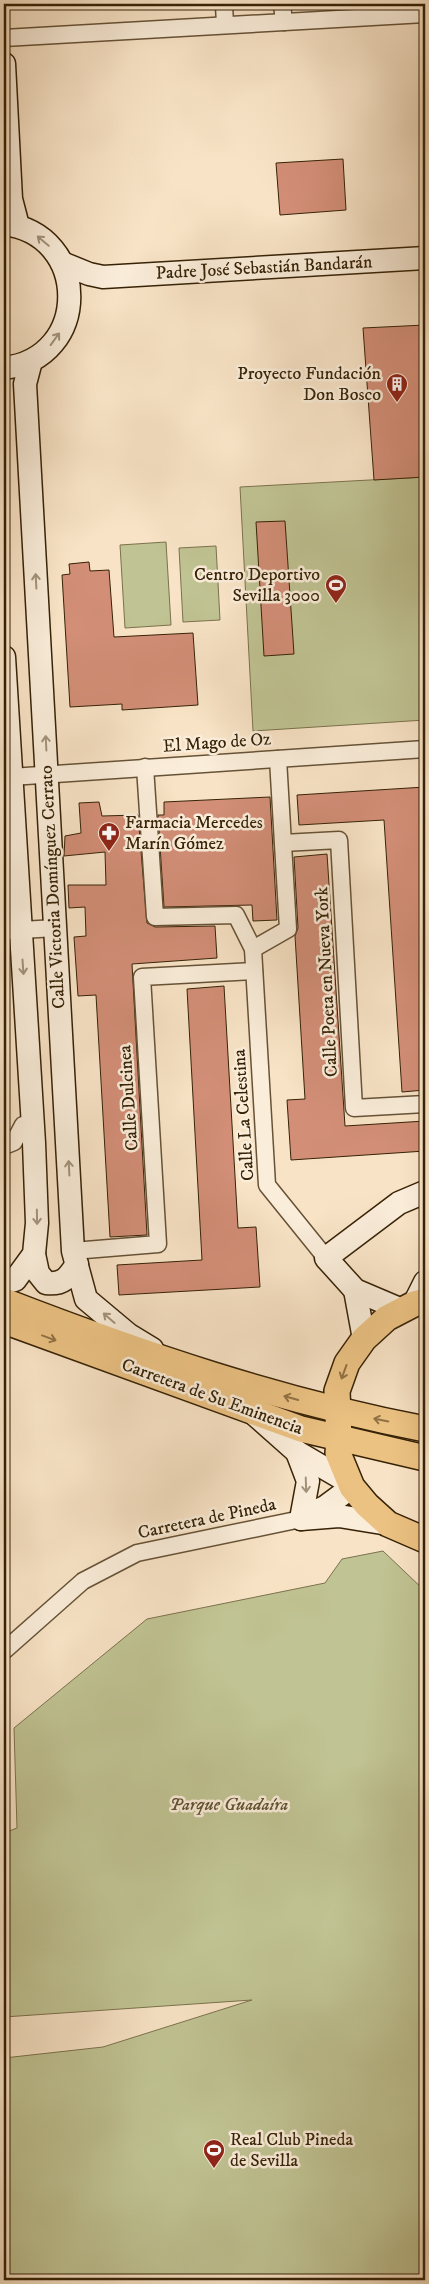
<svg xmlns="http://www.w3.org/2000/svg" width="429" height="2284" font-family="'IM FELL DW Pica',serif">
<rect width="100%" height="100%" fill="#f8e3c6"/>
<filter id="stains"><feTurbulence type="fractalNoise" baseFrequency=".004" numOctaves="4"/><feColorMatrix values="0 0 0 0 .2 0 0 0 0 .09 0 0 0 0 .02 0 0 0 .5 -.17"/></filter>
<radialGradient id="worn" r=".72"><stop offset=".6" stop-color="#630" stop-opacity="0"/><stop offset="1" stop-color="#630" stop-opacity=".3"/></radialGradient>
<g fill="#c0c393" stroke="#7b724c">
<path d="M425,477V720L253,731L240,487Z"/>
<path d="M166,542L171,625L125,628L120,545Z"/>
<path d="M216,546L220,620L183,622L179,548Z"/>
<path d="M383,1551L425,1591V2280H4V2058L103,2047L252,2000L4,2017V1833L17,1828L14,1728L147,1619L325,1583L342,1559Z"/>
</g>
<g fill="#d28e77" stroke="#362206">
<path d="M343,159L346,210L280,215L276,163Z"/>
<path d="M425,325V477L374,480L363,328Z"/>
<path d="M285,521L294,654L264,656L256,522Z"/>
<path d="M89,562L90,571L109,570L114,637L193,633L198,705L122,710V704L70,707L62,575L70,574L69,564Z"/>
<path d="M425,787V847L423,848L425,877V1090L402,1092L384,820L299,825L297,795Z"/>
<path d="M270,797L277,920L253,921L252,905L164,907L158,815H164V802Z"/>
<path d="M99,802L102,816L138,815L147,923L155,927L215,926L217,958L132,964L147,1235L110,1237L96,995L78,996L74,937L86,936L85,907L69,908L68,885H106L105,852L64,856L65,836L81,833L79,803Z"/>
<path d="M327,854L345,1126L425,1121V1151L291,1160L287,1100L305,1099L295,936L298,928L294,857Z"/>
<path d="M224,986L238,1228L256,1227L260,1287L119,1295L117,1265L202,1260L187,989Z"/>
</g>
<g fill="none" stroke-linecap="round" stroke-linejoin="round">
<g stroke="#665236" stroke-width="19">
<g id="street">
<path d="M224,4L225,25"/>
<path d="M282,4L284,22"/>
<path d="M4,38L425,14"/>
<path d="M145,767L155,917L236,915L253,949L267,1185L326,1258"/>
<path d="M11,777L425,749"/>
<path d="M283,843L339,840L354,1108L425,1104"/>
<path d="M4,931L56,928"/>
<path d="M253,949L288,929L278,759"/>
<path d="M4,1146L14,1142L23,1125"/>
<path d="M73,1251L158,1244L142,977L254,971"/>
<path d="M4,1651L83,1581L137,1553L301,1519"/>
</g>
</g>
<g stroke="#362206" stroke-width="25">
<g id="secondary">
<path d="M4,64L11,199L18,226"/>
<path d="M4,224C91,234 91,359 4,368"/>
<path d="M62,263L89,274L103,277L425,258"/>
<path d="M31,361L25,384L73,1251L86,1299L129,1335L152,1349"/>
<path d="M4,657L34,1143L37,1223L34,1254L15,1280L4,1283"/>
<path d="M34,1254L38,1273L46,1283C63,1285 68,1278 77,1264"/>
<path d="M355,1290L364,1339"/>
<path d="M414,1304L425,1282"/>
<path d="M402,1310L355,1290L326,1258L399,1203L425,1192"/>
<path d="M253,1413L297,1452L350,1483"/>
<path d="M297,1452L308,1481L301,1519"/>
<path d="M306,1516L325,1507L352,1487"/>
<path d="M301,1519L339,1516L388,1524"/>
</g>
</g>
<g stroke="#362206" stroke-width="28">
<g id="primary">
<path d="M4,1301C141,1354 280,1401 425,1429"/>
<path d="M425,1301L414,1304L387,1318L364,1339L347,1363L337,1391L339,1439L338,1453L352,1487L367,1505L388,1524L425,1540"/>
<path d="M4,1321L301,1429L425,1458"/>
</g>
</g>
<use href="#street" stroke="#faedda" stroke-width="16"/>
<use href="#secondary" stroke="#faedda" stroke-width="22"/>
<use href="#primary" stroke="#ecc283" stroke-width="25"/>
</g>
<defs><path id="oneway-shaft" d="M-6 0H5M1.5-3L5.5 0L1.5 3" fill="none" stroke-width="1.6" stroke-linecap="round" stroke-linejoin="round" transform="scale(1.25)"/></defs>
<g stroke="#a2927b">
<use href="#oneway-shaft" transform="translate(43 241) rotate(-140)"/>
<use href="#oneway-shaft" transform="translate(55 339) rotate(-54)"/>
<use href="#oneway-shaft" transform="translate(36 581) rotate(-93)"/>
<use href="#oneway-shaft" transform="translate(46 743) rotate(-93)"/>
<use href="#oneway-shaft" transform="translate(23 967) rotate(86)"/>
<use href="#oneway-shaft" transform="translate(69 1168) rotate(-93)"/>
<use href="#oneway-shaft" transform="translate(37 1217) rotate(89)"/>
<use href="#oneway-shaft" transform="translate(109 1318) rotate(-139)"/>
<use href="#oneway-shaft" transform="translate(306 1485) rotate(88)"/>
</g>
<g stroke="#917244">
<use href="#oneway-shaft" transform="translate(49 1338) rotate(20)"/>
<use href="#oneway-shaft" transform="translate(344 1372) rotate(110)"/>
<use href="#oneway-shaft" transform="translate(291 1398) rotate(-164)"/>
<use href="#oneway-shaft" transform="translate(381 1420) rotate(-169)"/>
</g>
<defs>
<g id="building-pin" transform="scale(1.125)"><path d="M0 17L-7.5 6A9.5 9.5 0 1 1 7.5 6Z" fill="#8f2418" stroke="#faedda"/><path d="M-4-6H4V6H1V3H-1V6H-4ZM-2.5-4.3h1.7v1.8h-1.7ZM.8-4.3h1.7v1.8H.8ZM-2.5-1h1.7V.8h-1.7ZM.8-1h1.7V.8H.8Z" fill="#fff"/></g>
<g id="stadium-pin" transform="scale(1.125)"><path d="M0 17L-7.5 6A9.5 9.5 0 1 1 7.5 6Z" fill="#8f2418" stroke="#faedda"/><path d="M0-5a6.5 5 0 1 0 0 10a6.5 5 0 1 0 0-10ZM-3.5-1.8h7v3.6h-7Z" fill="#fff"/></g>
<g id="pharmacy-pin" transform="scale(1.125)"><path d="M0 17L-7.5 6A9.5 9.5 0 1 1 7.5 6Z" fill="#8f2418" stroke="#faedda"/><path d="M-2-6h4v4h4v4h-4v4h-4v-4h-4v-4h4Z" fill="#fff"/></g>
</defs>
<g fill-rule="evenodd">
<use href="#building-pin" x="397" y="384"/>
<use href="#stadium-pin" x="336" y="585"/>
<use href="#pharmacy-pin" x="109" y="833"/>
<use href="#stadium-pin" x="214" y="2150"/>
</g>
<g text-anchor="middle" dominant-baseline="central" stroke-width="5" stroke-linejoin="round" paint-order="stroke">
<g font-size="18" fill="#362206" stroke="#faedda">
<text transform="translate(264 268) rotate(-3)">Padre José Sebastián Bandarán</text>
<text transform="translate(217 743) rotate(-4)">El Mago de Oz</text>
<text transform="translate(53 887) rotate(-93)">Calle Victoria Domínguez Cerrato</text>
<text transform="translate(327 982) rotate(-93)">Calle Poeta en Nueva York</text>
<text transform="translate(129 1098) rotate(-94)">Calle Dulcinea</text>
<text transform="translate(244 1115) rotate(-94)">Calle La Celestina</text>
<text transform="translate(212 1397) rotate(20)">Carretera de Su Eminencia</text>
<text transform="translate(207 1519) rotate(-12)">Carretera de Pineda</text>
</g>
<g font-size="18" fill="#362206" stroke="#faedda" text-anchor="end">
<text x="381" y="374">Proyecto Fundación<tspan x="381" dy="21">Don Bosco</tspan></text>
<text x="320" y="575">Centro Deportivo<tspan x="320" dy="21">Sevilla 3000</tspan></text>
<text x="125" y="823" text-anchor="start">Farmacia Mercedes<tspan x="125" dy="21">Marín Gómez</tspan></text>
<text x="230" y="2140" text-anchor="start">Real Club Pineda<tspan x="230" dy="21">de Sevilla</tspan></text>
</g>
<g font-size="18" font-style="italic" fill="#5f5230" stroke="#faedda">
<text x="229" y="1805">Parque Guadaíra</text>
</g>
</g>
<rect width="429" height="2284" fill="none" stroke="#f8e3c6" stroke-width="20"/>
<rect x="5" y="5" width="419" height="2274" fill="none" stroke="#362206" stroke-width="2.5"/>
<rect x="10" y="10" width="409" height="2264" fill="none" stroke="#362206"/>
<rect width="100%" height="100%" filter="url(#stains)"/>
<rect width="100%" height="100%" fill="url(#worn)"/>
</svg>
